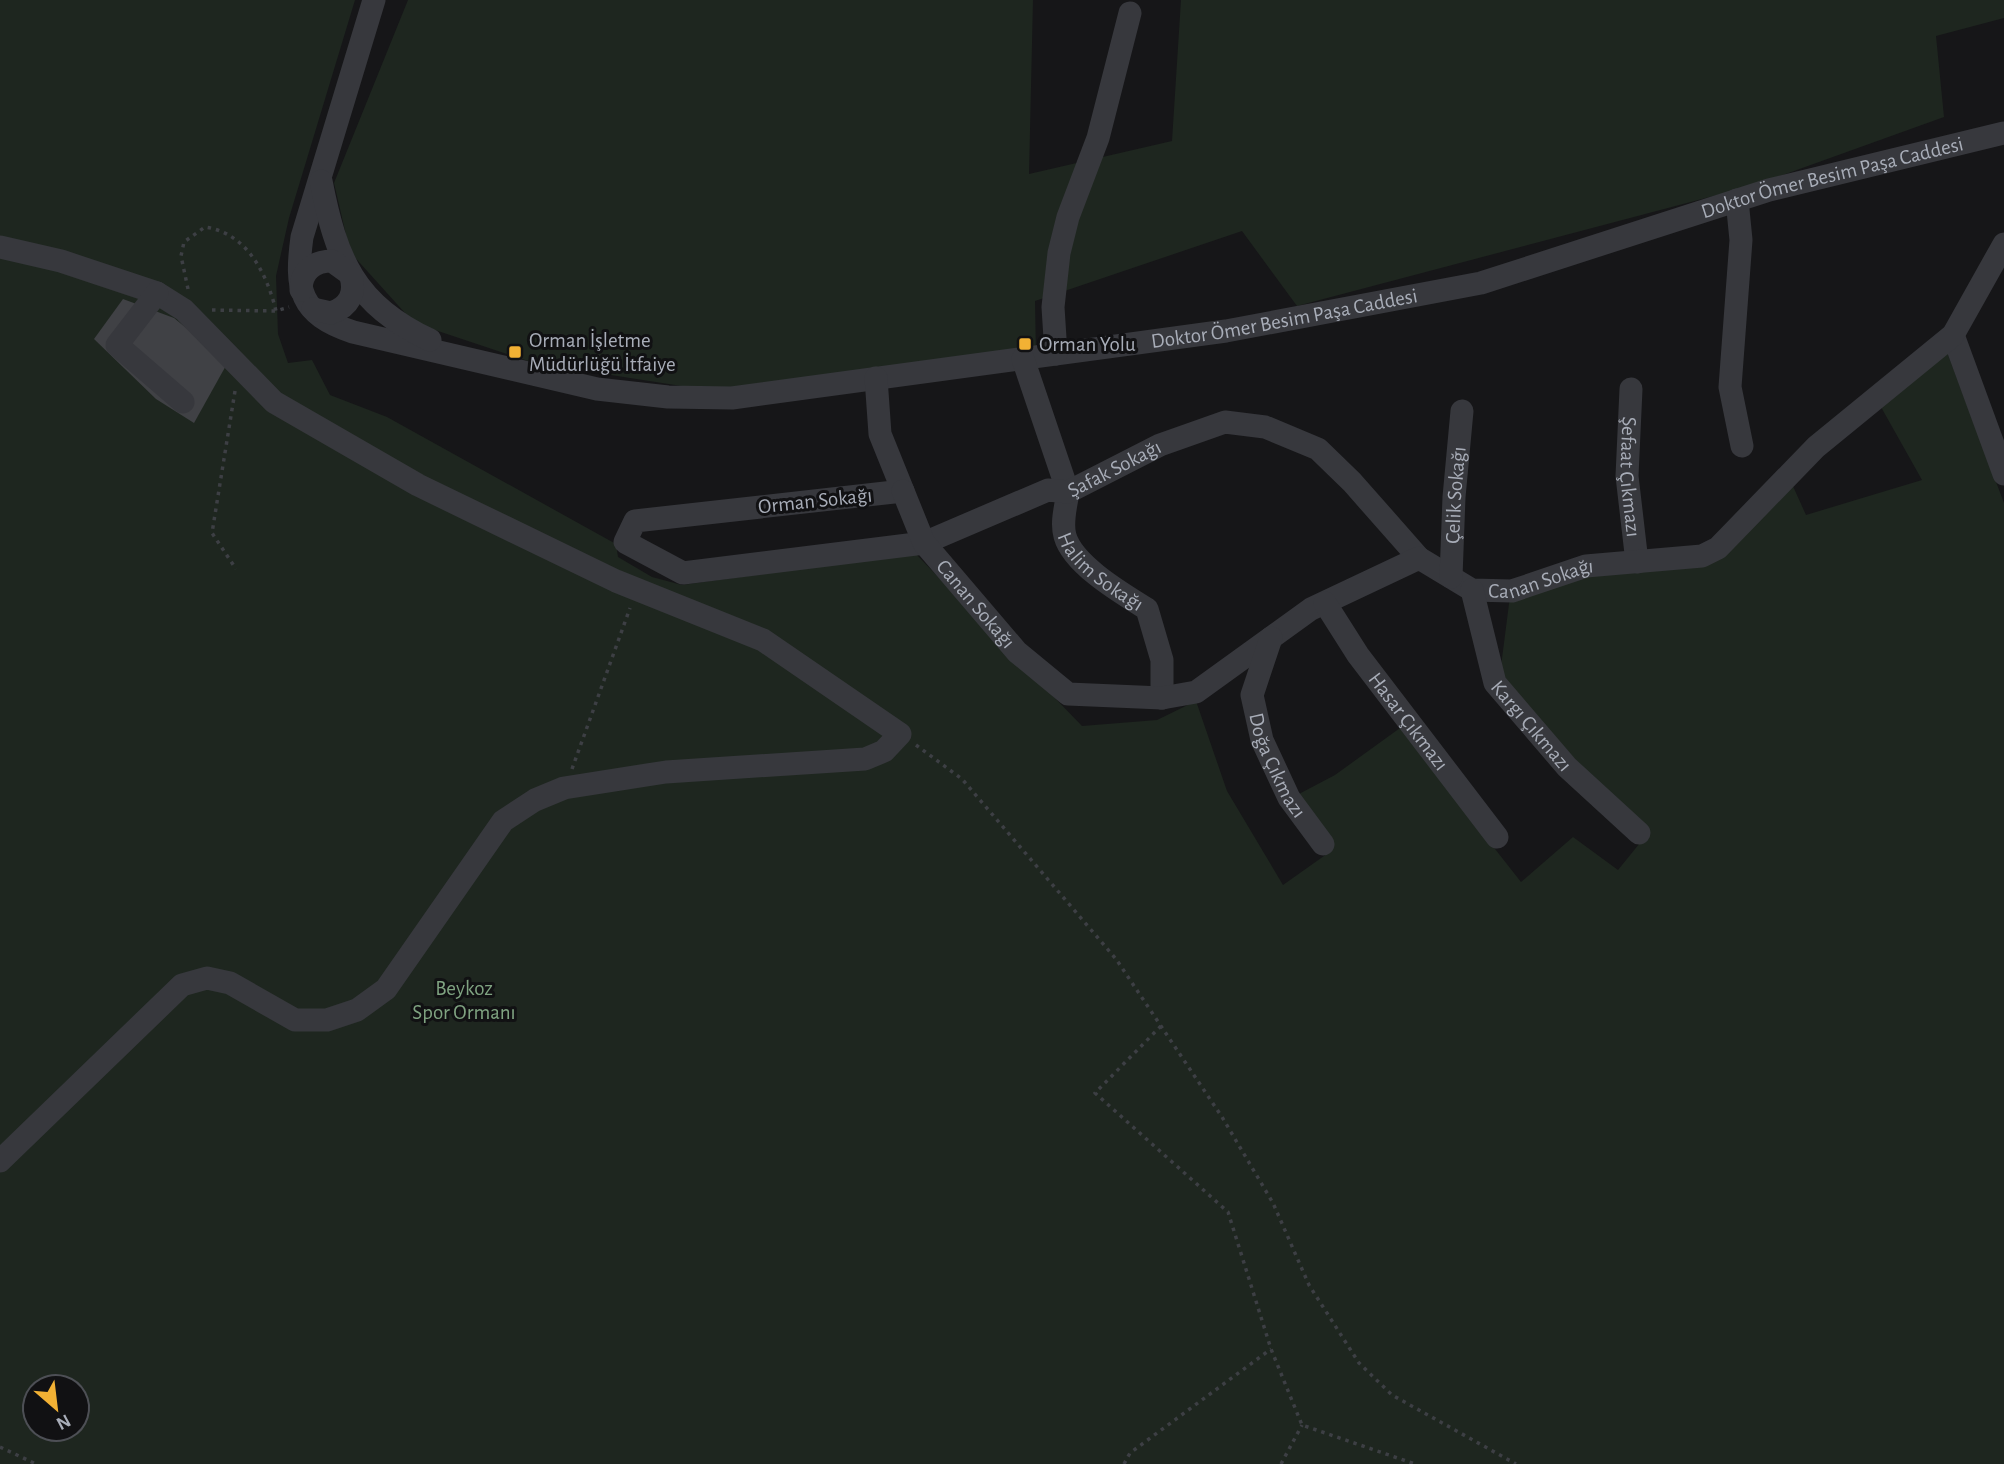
<svg xmlns="http://www.w3.org/2000/svg" width="2004" height="1464" font-family="'Alegreya Sans',sans-serif">
<rect width="100%" height="100%" fill="#161618"/>
<g fill="#1e261f" fill-rule="evenodd">
<path d="M0,0H355L289,218L276,276L278,334L288,363L312,360L330,395L387,417L616,544L618,557L652,577L682,585L915,553L1082,726L1157,720L1196,701L1227,791L1283,885L1331,851L1297,795L1335,775L1400,728L1521,882L1573,837L1618,870L1648,833L1499,682L1510,596L1586,571L1710,561L1792,484L1806,515L1922,480L1881,407L1947,352L2004,503V1464H0ZM35,1387H77V1429H35Z"/>
<path d="M408,0H1033L1029,174L1172,141L1181,0H2004V18L1936,36L1944,117L1755,185L1297,306L1242,231L1035,301L1036,355L707,390L534,363L414,323L350,252L334,183Z"/>
</g>
<path fill="#404145" d="M123,299L174,318L228,362L194,423L156,399L94,339Z"/>
<g fill="none" stroke-linecap="round" stroke-linejoin="round">
<g stroke="#3d3f44" stroke-width="3.5" stroke-dasharray="3.5 5" stroke-linecap="butt">
<path d="M188,289L181,256L184,242L205,227C247,233 267,274 276,311L289,307"/>
<path d="M212,310L276,311"/>
<path d="M235,391L212,533L236,569"/>
<path d="M916,745L962,779L1116,959L1222,1117L1273,1203L1309,1285L1359,1363L1392,1395L1516,1464"/>
<path d="M572,769L630,608"/>
<path d="M1161,1026L1095,1093L1228,1212L1271,1349L1302,1425L1415,1464"/>
<path d="M0,1447L36,1464"/>
<path d="M1124,1464L1130,1453L1271,1349"/>
<path d="M1281,1464L1302,1425"/>
</g>
<g stroke="#37383d" stroke-width="23">
<path id="s1" d="M374,0L302,237C295,289 299,314 353,332L597,389L668,397L732,398L1226,331L1481,283L1769,190L2004,133"/>
<path d="M321,181C336,258 354,305 430,340"/>
<path d="M1737,200L1741,240L1730,387L1742,446"/>
<path d="M0,247L61,261L157,293L184,310L274,402L418,485L616,581L763,640L900,734L884,751L865,759L666,772L564,788L535,800L503,821L386,989L357,1010L327,1020H295L230,983L207,978L182,985L0,1161"/>
<path d="M301,290C301,271 314,261 332,261L350,274C357,293 349,307 331,313L313,309"/>
<path d="M157,293L117,345L183,402"/>
<path d="M1953,335L2004,474"/>
<path d="M1056,354L1053,307L1059,253L1068,217L1098,138L1130,13"/>
<path id="s2" d="M1023,359L1068,492C1066,506 1061,522 1065,536C1073,565 1123,594 1147,609L1162,660V698"/>
<path id="s3" d="M876,378L880,434L903,491L635,521L625,542L683,573L924,543L1048,490L1068,492L1160,445L1225,422L1265,427L1318,449L1352,482L1419,558"/>
<path id="s4" d="M1631,389L1627,476L1637,562"/>
<path id="s5" d="M903,491L924,543L1017,652L1068,694L1162,698L1196,692L1311,609L1419,558L1472,590L1512,591L1586,566L1702,556L1718,548L1816,447L1953,335L2004,244"/>
<path id="s6" d="M1451,577L1454,497L1462,411"/>
<path id="s7" d="M1472,590L1495,683L1567,767L1639,833"/>
<path id="s8" d="M1325,603L1358,655L1497,837"/>
<path id="s9" d="M1271,638L1252,695L1262,740L1289,798L1323,844"/>
</g>
</g>
<g fill="#f2b134" stroke="#111113" stroke-width="2.5">
<rect x="1018" y="337" width="14" height="14" rx="3.5"/>
<rect x="508" y="345" width="14" height="14" rx="3.5"/>
</g>
<g text-anchor="middle" dominant-baseline="central" stroke-width="6" stroke-linejoin="round" paint-order="stroke">
<g font-size="21" fill="#a8adb8" stroke="#111113">
<text stroke="none"><textPath href="#s1" startOffset="1881">Doktor Ömer Besim Paşa Caddesi</textPath></text>
<text stroke="none"><textPath href="#s1" startOffset="1314">Doktor Ömer Besim Paşa Caddesi</textPath></text>
<text stroke="none"><textPath href="#s3" startOffset="926">Şafak Sokağı</textPath></text>
<text stroke="none"><textPath href="#s4" startOffset="88">Şefaat Çıkmazı</textPath></text>
<text stroke="none"><textPath href="#s6" startOffset="82">Çelik Sokağı</textPath></text>
<text transform="translate(815 501) rotate(-6)">Orman Sokağı</text>
<text stroke="none"><textPath href="#s2" startOffset="236">Halim Sokağı</textPath></text>
<text stroke="none"><textPath href="#s5" startOffset="788">Canan Sokağı</textPath></text>
<text stroke="none"><textPath href="#s5" startOffset="136">Canan Sokağı</textPath></text>
<text stroke="none"><textPath href="#s8" startOffset="145">Hasar Çıkmazı</textPath></text>
<text stroke="none"><textPath href="#s7" startOffset="152">Kargı Çıkmazı</textPath></text>
<text stroke="none"><textPath href="#s9" startOffset="135">Doğa Çıkmazı</textPath></text>
</g>
<g font-size="21" fill="#a8adb8" stroke="#111113" text-anchor="start">
<text x="529" y="340">Orman İşletme<tspan x="529" dy="24">Müdürlüğü İtfaiye</tspan></text>
<text x="1039" y="344">Orman Yolu</text>
</g>
<g font-size="21" fill="#7fa381" stroke="#111113">
<text x="464" y="988">Beykoz<tspan x="464" dy="24">Spor Ormanı</tspan></text>
</g>
</g>
<g transform="translate(56 1408) rotate(152)"><circle r="33" fill="#111113" stroke="#4d4f55" stroke-width="2"/>
<path d="M0-5L12 26L0 18L-12 26Z" fill="#f2b134"/>
<text y="-10" font-size="19" font-weight="bold" text-anchor="middle" fill="#a8adb8">N</text>
</g>
</svg>
